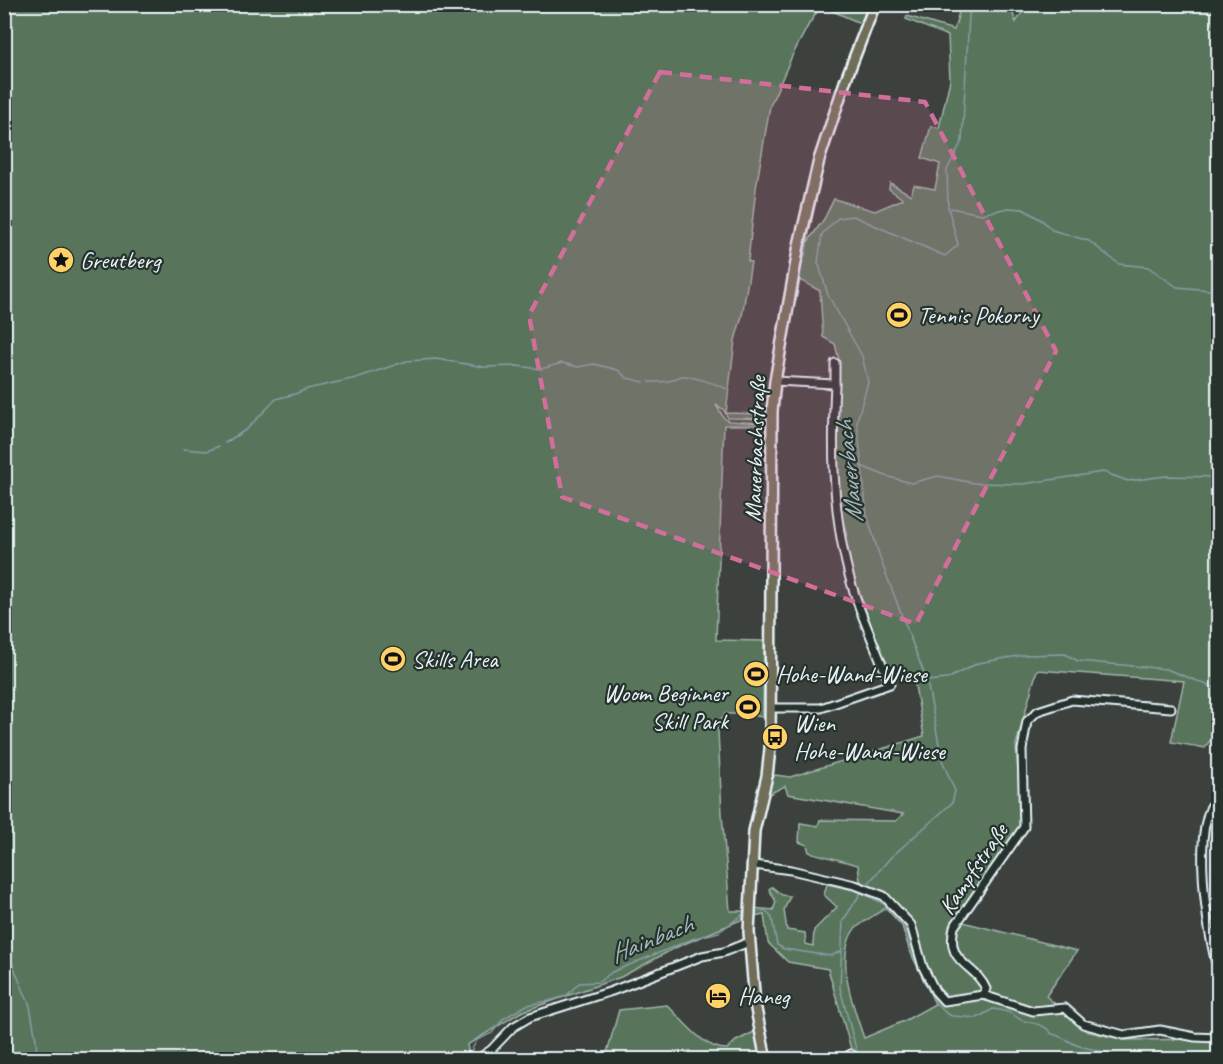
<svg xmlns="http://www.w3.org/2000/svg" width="1223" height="1064" font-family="Caveat,sans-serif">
<rect width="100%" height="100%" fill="#3c413e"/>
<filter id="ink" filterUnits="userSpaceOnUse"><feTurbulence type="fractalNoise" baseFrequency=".0167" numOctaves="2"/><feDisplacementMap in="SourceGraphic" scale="12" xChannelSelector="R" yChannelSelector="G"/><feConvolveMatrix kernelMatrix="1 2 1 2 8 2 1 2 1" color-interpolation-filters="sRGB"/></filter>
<g filter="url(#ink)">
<g fill="#58755c" stroke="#a0b3aa" stroke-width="1.5" fill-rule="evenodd">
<path d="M4,5H872L848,65L845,64L868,7L860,23L821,6L809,24L792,56L770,106L756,188L748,261L751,262L742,316L735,340L726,413L765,414V419L728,418L723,409L716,405L724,418L728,421L763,423L765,425H724L716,640L764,641L763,717L744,714H725L719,724L718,731L722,814L730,911H743V919L677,947L621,977L521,1012L467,1045L470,1059H5Z"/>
<path d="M961,5H1021L1013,14L1016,22L1027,5H1218V729L1205,748L1171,742L1184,681L1037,670L1016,745L1022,826L955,920L1077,951L1046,996L1086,1031L1125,1040L1218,1039V1059H854L828,969L788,962L768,943L764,915L754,917V908L773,910L776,902L769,889L772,887L782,895L790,896L784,910L787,930L805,933L806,944L813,946L814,930L837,907L824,895L827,884L866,893L870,886L860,881L858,865L809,852L807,845L799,842L800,823L818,826L820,820L896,821L903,814L788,794L785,786L769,794L771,781L775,775L790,777L924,736L914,680L911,675L893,681L890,676L848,564L844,542L847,533C827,486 837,411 839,360L835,344L823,337L820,291L800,280L795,304H793L802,249H803L802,258L804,259L807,245L803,241L815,195H817L807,243L824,219L834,199L875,211L903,199L889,189L890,183L911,195L914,185L935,189L940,164L922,158L931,126L939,128L950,80L948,36L906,19L907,16L954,30ZM886,908L902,926L909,949L935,1004L904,1021L864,1038C854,1009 836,962 852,933C856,925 878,913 886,908Z"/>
<path d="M667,1005C684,1021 703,1049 727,1049L736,1041L756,1031L760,1059L603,1060L606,1056L619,1010Z"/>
</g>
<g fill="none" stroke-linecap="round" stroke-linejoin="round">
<g stroke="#879ea5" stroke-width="1.5">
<path d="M950,208L982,214L1008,208L1023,209L1043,221L1052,230L1089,241L1119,264L1148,267L1177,287L1210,290"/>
<path d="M773,369L774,361"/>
<path d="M649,382C655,382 662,382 668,381C673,381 677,377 682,376C690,375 719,385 727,389"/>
<path d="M225,443L247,429L276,399L295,394L307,389L356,378L407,361L436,359L484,367L517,366L541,369L562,363L578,367L594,364L618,370L627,378L644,382"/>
<path d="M183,449L207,451L219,446"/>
<path d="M861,466L886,476L911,483L938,476L974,483L1023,484L1103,472L1128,481L1166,476L1218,477"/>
<path d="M927,681L947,679L978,663L1024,655L1065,654L1078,661L1166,669L1218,689"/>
<path d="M867,885L890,858L952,803L955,791L942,760L927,681L881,561L867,515L857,421L868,382L862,356L828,295L818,262L822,234L838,218L853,216L945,256L958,245L948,207L947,170L962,141L969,16L971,4"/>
<path d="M862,893L884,904L904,926L911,949L935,1002L946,1013L952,1016L977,1018L993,1009C999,1010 1007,1011 1012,1014C1015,1016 1018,1018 1021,1020C1032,1024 1045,1023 1052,1034C1062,1036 1069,1042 1079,1046C1097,1051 1115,1053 1132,1060"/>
<path d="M755,913L765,910L772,918L777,945L784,949L831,956L841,951"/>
<path d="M4,951L8,954L30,1006L36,1040L37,1060"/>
<path d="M472,1060V1049L477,1040L492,1033L503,1019L527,1005L549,1001L566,996L579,983L599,982L612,972L695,938L719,932L742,915L747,914"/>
<path d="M859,1060L840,988L843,921L862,891"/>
<path d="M1140,1060L1149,1057L1155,1060"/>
</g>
<g stroke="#e8f1f8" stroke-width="11">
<g id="minor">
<path d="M835,384V363"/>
<path d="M770,708H821L890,684C875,645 855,604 846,563C832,503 832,445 835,384L775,381"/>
<path d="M1218,797C1189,823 1208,936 1218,971"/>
<path d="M754,865L791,870L855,885L884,896L911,925L923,967L935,991L944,1001L983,995L1033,1011L1065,1008L1083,1024L1124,1035L1160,1030L1195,1037L1218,1038"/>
<path d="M983,995L986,989C975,963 945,965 954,927L1024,827L1022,750L1027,721L1038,711L1072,700L1171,708"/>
<path d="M476,1060L491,1050L513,1027L530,1017L612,991L702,956L724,952L749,942"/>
<path d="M832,1060L846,1057L851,1054"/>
</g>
</g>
<g stroke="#e8f1f8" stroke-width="14">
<path id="major" d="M766,1060L755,1004L749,932L754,831L767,776L770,749L772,411L775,381L799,245L819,160L846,79L875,4"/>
</g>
<use href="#minor" stroke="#26332d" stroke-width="7"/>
<use href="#major" stroke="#706e59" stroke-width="9"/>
</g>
</g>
<path fill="#d16f9a" fill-opacity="0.2" stroke="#d16f9a" stroke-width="4.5" stroke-dasharray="12 8" stroke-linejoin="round" d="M660,72L925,102L1056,351L916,624L562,497L529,315Z"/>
<defs>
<g id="sight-disc" transform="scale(1.35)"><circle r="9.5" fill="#ffd166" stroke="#26332d"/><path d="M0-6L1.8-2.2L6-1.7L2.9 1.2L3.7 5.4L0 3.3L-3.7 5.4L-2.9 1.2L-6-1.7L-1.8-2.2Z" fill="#111"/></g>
<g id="stadium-disc" transform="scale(1.35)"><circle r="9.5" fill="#ffd166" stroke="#26332d"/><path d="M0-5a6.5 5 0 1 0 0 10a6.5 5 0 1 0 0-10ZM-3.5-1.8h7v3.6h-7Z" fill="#111"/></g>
<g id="bus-disc" transform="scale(1.35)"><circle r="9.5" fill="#ffd166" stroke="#26332d"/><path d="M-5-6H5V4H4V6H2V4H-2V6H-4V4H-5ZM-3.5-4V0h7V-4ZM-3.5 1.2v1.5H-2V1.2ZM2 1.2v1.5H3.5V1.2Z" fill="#111"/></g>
<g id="hotel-disc" transform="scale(1.35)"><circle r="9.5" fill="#ffd166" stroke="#26332d"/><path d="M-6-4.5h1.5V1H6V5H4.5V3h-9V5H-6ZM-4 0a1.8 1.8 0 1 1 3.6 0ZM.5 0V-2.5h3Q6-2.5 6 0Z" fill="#111"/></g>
</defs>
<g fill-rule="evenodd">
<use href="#sight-disc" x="61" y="260"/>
<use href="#stadium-disc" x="899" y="315"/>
<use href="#stadium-disc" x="393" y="659"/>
<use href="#stadium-disc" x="756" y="674"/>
<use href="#stadium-disc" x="748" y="707"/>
<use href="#bus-disc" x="775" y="737"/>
<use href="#hotel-disc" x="718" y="996"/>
</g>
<g text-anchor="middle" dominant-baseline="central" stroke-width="4.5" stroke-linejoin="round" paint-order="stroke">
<g font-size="24" fill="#e8f1f8" stroke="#26332d" text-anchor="start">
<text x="80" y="260">Greutberg</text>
<text x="918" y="315">Tennis Pokorny</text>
<text x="412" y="659">Skills Area</text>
<text x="776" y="674">Hohe-Wand-Wiese</text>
<text x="728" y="693" text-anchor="end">Woom Beginner<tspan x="728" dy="28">Skill Park</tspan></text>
<text x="794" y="723">Wien<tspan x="794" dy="28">Hohe-Wand-Wiese</tspan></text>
<text x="738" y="996">Haneg</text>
</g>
<g font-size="24" fill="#e8f1f8" stroke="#26332d">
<text transform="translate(755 449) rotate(-88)">Mauerbachstraße</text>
<text transform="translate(973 869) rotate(-56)">Kampfstraße</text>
</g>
<g font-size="26" font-style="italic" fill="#a8b9c0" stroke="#26332d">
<text transform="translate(849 472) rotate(-96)">Mauerbach</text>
<text transform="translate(651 939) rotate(-22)">Hainbach</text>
</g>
</g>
<rect width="1223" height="1064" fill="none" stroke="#26332d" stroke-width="24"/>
<rect x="12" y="12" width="1199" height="1040" fill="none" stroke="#e8f1f8" stroke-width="2" filter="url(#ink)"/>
</svg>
